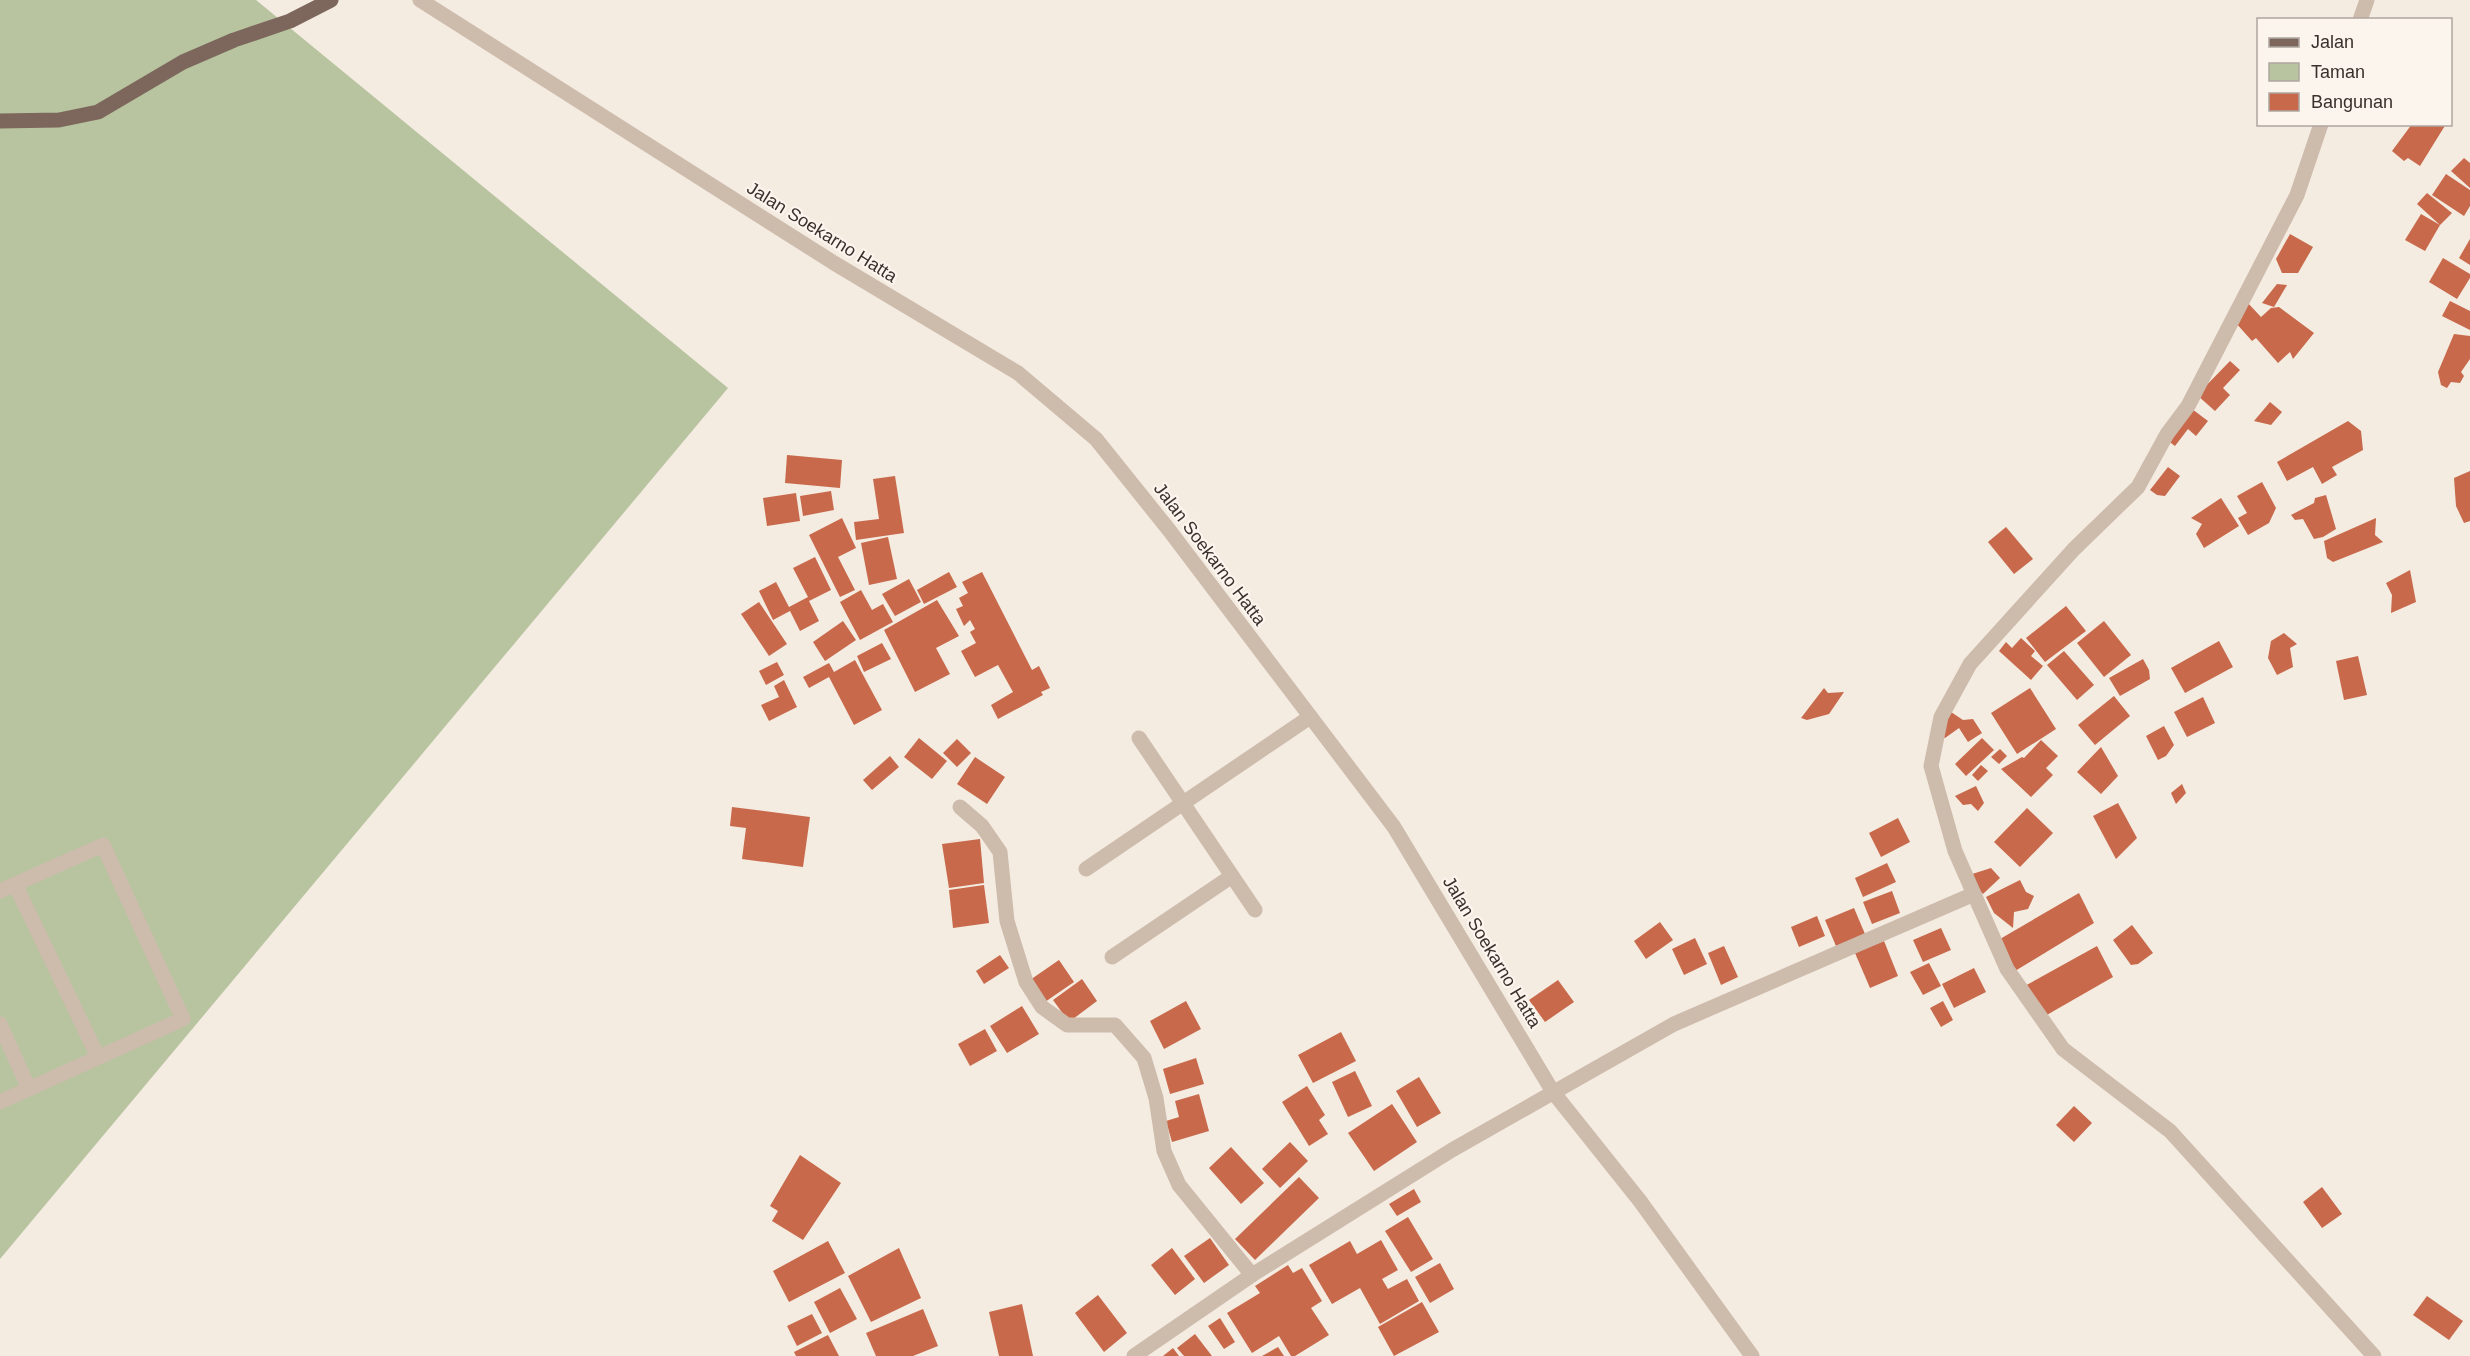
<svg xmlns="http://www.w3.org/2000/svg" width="2470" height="1356" font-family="Helvetica,sans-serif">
<rect width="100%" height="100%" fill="#f4ebe1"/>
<path fill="#b8c4a0" d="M0,0H256L728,388L0,1259Z"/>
<g fill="#c8694b">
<path d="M2412,124H2446L2420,166L2408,158L2404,161L2392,151Z"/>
<path d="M2464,158L2470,163V188L2451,171Z"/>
<path d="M2446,174L2470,190V206L2464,216L2432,195Z"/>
<path d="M2427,193L2452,213L2440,225L2425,251L2405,240L2421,214L2440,225L2417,204Z"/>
<path d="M2290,234L2313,247L2298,273H2282L2276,259Z"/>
<path d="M2470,239V265L2459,258Z"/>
<path d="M2443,258L2470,274V278L2457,299L2429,282Z"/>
<path d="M2277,284L2287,285L2274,307L2262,303Z"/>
<path d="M2246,301L2261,317L2271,308L2279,307L2314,333L2293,359L2290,352L2278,363L2256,338L2252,341L2235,322Z"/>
<path d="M2450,301L2470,311V330L2442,316Z"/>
<path d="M2454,334L2470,336V359L2461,372L2464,376L2460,383L2451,382L2447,388L2441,385L2438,372Z"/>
<path d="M2230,361L2240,370L2223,388L2230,395L2215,411L2197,395Z"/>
<path d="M2270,402L2282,412L2271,425L2254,421Z"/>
<path d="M2188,406L2208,421L2196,436L2188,429L2175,446L2163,437Z"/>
<path d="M2348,421L2361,431L2363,450L2332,467L2337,475L2322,484L2313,467L2287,481L2277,462Z"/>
<path d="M787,455L842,460L840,488L785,483Z"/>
<path d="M2168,467L2180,476L2165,496L2157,495L2150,490Z"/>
<path d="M2470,471V521L2464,523L2456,506L2454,478Z"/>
<path d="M895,476L904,533L856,540L854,522L879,519L873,479Z"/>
<path d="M2262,482L2276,508L2269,523L2248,535L2238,518L2247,513L2237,496Z"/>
<path d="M831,491L834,510L803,516L800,496Z"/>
<path d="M796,493L800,521L767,526L763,498Z"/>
<path d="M2326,495L2336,529L2323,537L2314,539L2303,519L2295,520L2291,515L2314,503L2315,498Z"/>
<path d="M2221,498L2239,526L2204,548L2196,534L2202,524L2191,518Z"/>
<path d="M842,518L856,548L838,557L855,590L840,597L809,535Z"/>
<path d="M2376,518L2375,535L2383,542L2333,562L2327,558L2324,541Z"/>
<path d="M2006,527L2033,559L2014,574L1988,542Z"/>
<path d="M888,537L897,579L869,585L861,543Z"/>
<path d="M815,557L831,590L809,601L819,621L800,631L790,611L773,620L759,591L776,582L789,607L808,597L793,568Z"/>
<path d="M2410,570L2416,602L2391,613L2392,595L2386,583Z"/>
<path d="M949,572L957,587L924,604L917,590Z"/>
<path d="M982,572L1032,670L1039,666L1050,688L1041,692L1043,695L998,719L991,705L1013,692L998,665L975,677L961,651L976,643L970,632L975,629L970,620L964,626L956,609L963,606L959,598L968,593L962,582Z"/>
<path d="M909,579L921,602L895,616L882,594Z"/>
<path d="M861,590L872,610L883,604L893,622L860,640L840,602Z"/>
<path d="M937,600L959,636L936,648L950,674L915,692L884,630Z"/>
<path d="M759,602L787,644L769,656L741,614Z"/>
<path d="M2066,606L2086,631L2045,662L2026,638Z"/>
<path d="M843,621L856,640L825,661L813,642Z"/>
<path d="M2104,621L2131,655L2104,677L2077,643Z"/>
<path d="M2284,633L2297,644L2290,648L2293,667L2277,675L2268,658L2271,641Z"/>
<path d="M2021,638L2035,651L2031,656L2043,666L2031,680L1999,651L2006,642L2012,648Z"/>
<path d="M2219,641L2233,667L2185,693L2171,668Z"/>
<path d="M882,643L891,659L864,672L857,656Z"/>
<path d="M2064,651L2094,685L2077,700L2047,665Z"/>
<path d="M2358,656L2367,695L2344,700L2336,661Z"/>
<path d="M2143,659L2149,670L2150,679L2120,696L2109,678Z"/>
<path d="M855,660L882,710L854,725L829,677L809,688L803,677L829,663L834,672Z"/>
<path d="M777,662L784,675L766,685L759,671Z"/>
<path d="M784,680L797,707L769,721L761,705L779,697L774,686Z"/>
<path d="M1824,688L1828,693L1844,692L1829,714L1807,720L1801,718Z"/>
<path d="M2030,688L2056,729L2017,754L1991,713Z"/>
<path d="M2114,696L2130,716L2095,745L2078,725Z"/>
<path d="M2203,697L2215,723L2187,737L2174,712Z"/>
<path d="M1951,712L1963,720L1973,719L1982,733L1968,742L1959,728L1945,738L1936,732Z"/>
<path d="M2164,726L2174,745L2166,756L2158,760L2146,736Z"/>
<path d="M919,738L947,761L932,779L904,757Z"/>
<path d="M1982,738L1994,750L1966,776L1955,764Z"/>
<path d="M957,739L971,753L957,767L943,753Z"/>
<path d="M2041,740L2058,756L2046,768L2053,775L2031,797L2001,769L2022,757L2024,758Z"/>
<path d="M2101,747L2118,776L2101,794L2077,772Z"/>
<path d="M2000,749L2007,756L1999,764L1991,757Z"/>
<path d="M890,756L899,767L872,790L863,780Z"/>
<path d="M975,757L1005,777L987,804L957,784Z"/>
<path d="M1981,765L1988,771L1978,781L1972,775Z"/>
<path d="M2182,784L2186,793L2176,804L2171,793Z"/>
<path d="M1976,786L1984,803L1978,811L1971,804L1963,805L1955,796Z"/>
<path d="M2118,803L2137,838L2116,859L2093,816Z"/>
<path d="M732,807L810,817L803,867L742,859L746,828L730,826Z"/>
<path d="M2027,808L2053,833L2020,867L1994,842Z"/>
<path d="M1898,818L1910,842L1881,857L1869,833Z"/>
<path d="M980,839L984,883L949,888L942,844Z"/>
<path d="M1887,863L1896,882L1863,897L1855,878Z"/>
<path d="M1991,868L2000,878L1983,894L1966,876Z"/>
<path d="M2020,880L2026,892L2034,896L2028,909L2014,912L2013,928L1994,913L1986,897Z"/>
<path d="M984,885L989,923L953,928L949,890Z"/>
<path d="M1892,891L1900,913L1872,924L1863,902Z"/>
<path d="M2079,893L2094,923L2015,971L2000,939Z"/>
<path d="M1854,908L1865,934L1836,946L1825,920Z"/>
<path d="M1817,916L1825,936L1799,947L1791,927Z"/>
<path d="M1660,922L1673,940L1646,959L1634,941Z"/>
<path d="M2132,925L2153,953L2138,964L2131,965L2113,940Z"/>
<path d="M1941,928L1951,950L1923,962L1913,940Z"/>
<path d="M1695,938L1707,964L1684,975L1672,949Z"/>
<path d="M1884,941L1898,976L1870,988L1855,953Z"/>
<path d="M1724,946L1738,977L1721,985L1708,953Z"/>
<path d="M2097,946L2113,977L2045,1016L2023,987Z"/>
<path d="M1000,955L1009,968L984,984L976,971Z"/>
<path d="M1059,960L1074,982L1045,1002L1030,980Z"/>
<path d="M1929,963L1941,986L1923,995L1910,972Z"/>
<path d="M1974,968L1986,992L1954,1008L1942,984Z"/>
<path d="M1082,979L1097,1001L1069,1022L1053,1000Z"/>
<path d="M1558,980L1574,1002L1545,1022L1529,1000Z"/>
<path d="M1186,1001L1201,1029L1164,1049L1150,1021Z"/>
<path d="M1943,1001L1953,1020L1941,1027L1930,1008Z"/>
<path d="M1022,1006L1039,1034L1007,1053L990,1026Z"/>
<path d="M985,1029L997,1051L970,1066L958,1044Z"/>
<path d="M1341,1032L1356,1061L1313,1083L1298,1055Z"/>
<path d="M1196,1058L1204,1084L1170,1094L1163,1069Z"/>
<path d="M1355,1071L1372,1106L1348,1117L1332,1082Z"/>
<path d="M1419,1077L1441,1113L1417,1127L1396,1091Z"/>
<path d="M1307,1086L1325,1115L1319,1120L1328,1134L1309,1146L1282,1102Z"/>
<path d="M1199,1094L1209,1131L1172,1142L1166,1121L1179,1117L1175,1101Z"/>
<path d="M1392,1104L1417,1142L1374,1171L1348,1133Z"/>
<path d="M2074,1106L2092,1123L2074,1142L2056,1125Z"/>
<path d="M1290,1142L1308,1161L1280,1188L1262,1169Z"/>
<path d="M1231,1147L1264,1183L1241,1204L1209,1168Z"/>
<path d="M800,1155L841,1183L803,1240L772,1221L778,1211L770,1206Z"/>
<path d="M1299,1177L1319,1198L1255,1260L1235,1239Z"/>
<path d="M2322,1187L2342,1214L2322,1228L2303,1202Z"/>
<path d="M1414,1189L1421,1202L1397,1216L1389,1204Z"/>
<path d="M1408,1217L1433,1259L1411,1272L1385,1231Z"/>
<path d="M1210,1238L1229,1265L1204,1283L1184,1256Z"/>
<path d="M1381,1240L1398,1270L1382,1279L1388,1289L1407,1279L1419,1301L1380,1324L1360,1288L1332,1304L1309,1265L1350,1241L1357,1254Z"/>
<path d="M828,1241L845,1273L789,1302L773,1271Z"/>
<path d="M899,1248L921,1298L871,1322L848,1276Z"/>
<path d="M1172,1248L1195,1279L1175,1295L1151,1265Z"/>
<path d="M1440,1263L1454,1289L1430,1303L1415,1277Z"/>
<path d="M1288,1265L1293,1273L1302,1268L1322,1301L1311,1308L1329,1335L1295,1356H1291L1279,1336L1252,1353L1227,1313L1260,1293L1255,1286Z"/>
<path d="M840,1288L857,1319L830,1333L814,1302Z"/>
<path d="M1098,1295L1127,1333L1104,1352L1075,1313Z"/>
<path d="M2427,1296L2463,1321L2449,1340L2413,1315Z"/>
<path d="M1422,1302L1439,1332L1394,1356L1378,1327Z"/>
<path d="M1022,1304L1033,1356H999L989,1312Z"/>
<path d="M923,1309L938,1346L913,1356H876L866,1333Z"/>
<path d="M812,1314L822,1333L797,1346L787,1326Z"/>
<path d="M1220,1318L1235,1342L1224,1349L1208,1326Z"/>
<path d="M1195,1334L1212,1356H1184L1177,1348Z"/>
<path d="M828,1335L839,1356H796L794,1352Z"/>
<path d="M1278,1347L1284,1356H1262Z"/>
<path d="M1173,1348L1179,1356H1163Z"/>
</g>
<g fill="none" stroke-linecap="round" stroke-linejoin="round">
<g stroke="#cdbbac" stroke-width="15">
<path d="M420,0L834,263L1018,373L1096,439L1169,530L1394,827L1553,1092L1640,1201L1752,1356"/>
<path d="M2360,20L2367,0"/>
<path d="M2321,124L2297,195L2188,406L2167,434L2138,487L2074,549L1970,664L1941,717L1931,766L1955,851L2007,969L2063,1049L2170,1131L2374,1356"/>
<path d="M1139,738L1255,910"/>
<path d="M960,807L982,826L1000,852L1007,921L1026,982L1042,1007L1067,1025H1115L1144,1058L1156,1098L1164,1151L1179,1185L1252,1275"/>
<path d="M1086,869L1310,717"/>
<path d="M15,884L98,1057"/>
<path d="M0,891L103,845L183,1019L0,1102"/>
<path d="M1112,957L1232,876"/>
<path d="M0,1024L29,1089"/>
<path d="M1134,1356L1252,1275L1452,1150L1674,1024L1974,894"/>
</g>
<path stroke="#7d675c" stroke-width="15" d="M0,121L59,120L98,112L183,62L234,40L290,21L331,0"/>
</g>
<g text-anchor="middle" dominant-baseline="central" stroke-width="4.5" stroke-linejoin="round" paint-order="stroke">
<g font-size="18" fill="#3b302b" stroke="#fbf5ee">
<text transform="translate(822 232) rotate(32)">Jalan Soekarno Hatta</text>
<text transform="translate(1210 554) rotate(53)">Jalan Soekarno Hatta</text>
<text transform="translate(1492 952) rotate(59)">Jalan Soekarno Hatta</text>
</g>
</g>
<rect x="2257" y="18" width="195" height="108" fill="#fbf5ee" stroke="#aea6a0" stroke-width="1.5"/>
<rect x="2269" y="38" width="30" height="9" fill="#7d675c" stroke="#aea6a0" stroke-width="1.5"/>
<text x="2311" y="48" font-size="18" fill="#3b302b">Jalan</text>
<rect x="2269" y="63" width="30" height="18" fill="#b8c4a0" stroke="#aea6a0" stroke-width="1.5"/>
<text x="2311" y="78" font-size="18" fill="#3b302b">Taman</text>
<rect x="2269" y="93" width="30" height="18" fill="#c8694b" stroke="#aea6a0" stroke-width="1.5"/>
<text x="2311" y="108" font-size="18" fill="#3b302b">Bangunan</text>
</svg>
